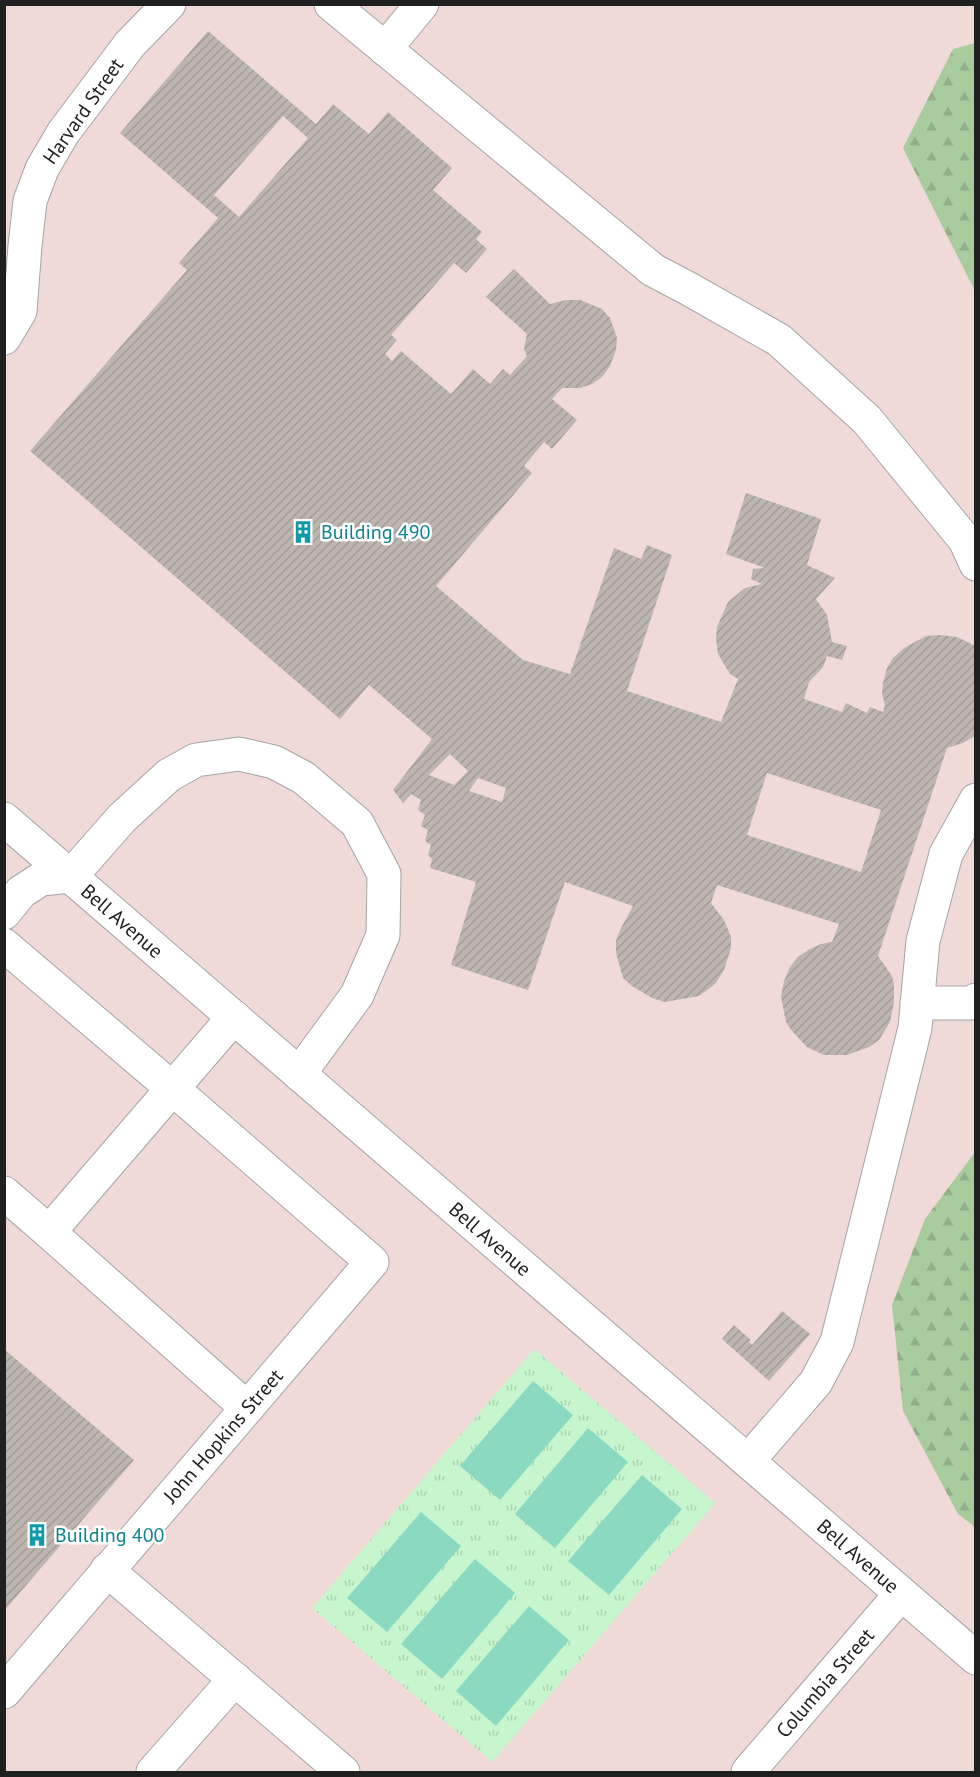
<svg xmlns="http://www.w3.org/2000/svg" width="980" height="1777" font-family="'PT Sans',sans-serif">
<defs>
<pattern id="forest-firs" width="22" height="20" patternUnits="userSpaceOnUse" patternTransform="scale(1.5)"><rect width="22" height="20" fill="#a9cc9e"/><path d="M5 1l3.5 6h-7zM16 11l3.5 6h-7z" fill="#91af88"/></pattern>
<pattern id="park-tufts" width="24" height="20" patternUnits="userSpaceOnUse" patternTransform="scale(1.5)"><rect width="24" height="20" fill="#c7f6ce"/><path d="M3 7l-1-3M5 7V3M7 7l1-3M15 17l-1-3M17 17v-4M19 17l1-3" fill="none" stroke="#abd3b1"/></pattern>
<pattern id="building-hatch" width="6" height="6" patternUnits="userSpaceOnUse" patternTransform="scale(1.5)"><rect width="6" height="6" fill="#bdb6b0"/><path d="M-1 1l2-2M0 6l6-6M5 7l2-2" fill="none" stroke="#a29c97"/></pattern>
</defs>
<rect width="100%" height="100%" fill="#f0ede7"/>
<rect fill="#efdad7" x="5" y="5" width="970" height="1767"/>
<g fill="url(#forest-firs)">
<path d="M975,43H976L975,291L903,148L953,49Z"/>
<path d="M975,1152V1527L958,1514L903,1411L892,1305L925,1219Z"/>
</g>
<path fill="url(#park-tufts)" d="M534,1349L715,1503L492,1762L312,1608Z"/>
<g fill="#8ad9c0">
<path d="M533,1381L573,1415L500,1500L460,1466Z"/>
<path d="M588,1428L628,1462L555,1548L515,1514Z"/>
<path d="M642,1475L682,1509L609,1595L568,1561Z"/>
<path d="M421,1512L461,1546L387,1632L347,1598Z"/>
<path d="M475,1559L515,1593L442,1679L401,1644Z"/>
<path d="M529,1606L569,1640L496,1726L456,1691Z"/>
</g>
<g fill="url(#building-hatch)" fill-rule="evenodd">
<path d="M208,31L316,124L333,104L369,134L388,112L452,168L433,190L482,232L476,239L487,249L466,273L454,263L391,335L397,340L385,354L392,361L401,351L451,394L473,369L490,384L503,369L510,375L527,356L524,349L527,334L486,297L514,269L550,304L566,300H580L602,309L610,318L617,338L616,350L610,366L602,377L592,384L580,388H562L552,399L577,420L552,449L544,442L524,466L532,473L436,586L523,660L570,674L614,548L641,559L647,545L672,555L627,691L721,722L738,679L730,674L718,654L716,639L717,627L728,602L745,588L762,584L751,579L753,569L765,568L726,554L746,493L821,519L807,565L835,578L816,599L827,615L832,642L847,646L842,660L827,656L823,667L809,682L804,699L842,712L846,703L867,713L870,707L883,712L885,705L882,694L883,683L887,668L893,658L904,648L926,636L940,635L957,637L976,646V735L963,743L947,748L878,956L892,976L894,985V1002L890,1022L879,1040L869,1047L847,1055H824L807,1047L791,1030L786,1022L781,997L784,981L790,967L798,957L808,950L821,944L832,942L839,924L717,885L711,903L724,920L731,937V948L724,970L715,984L699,996L665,1002L652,998L632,986L623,978L616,953V941L621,928L633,906L565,882L528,990L451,965L476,882L430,868L432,859L428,855L431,845L425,841L428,830L421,826L425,815L418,810L421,800L411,794L403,803L393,790L432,739L369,685L340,719L30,451L187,270L179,263L218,218L120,133ZM283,116L308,138L239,217L214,195ZM450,754L468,771L454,785L429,775ZM767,773L881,810L861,872L747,835ZM478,778L506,788L502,802L469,791Z"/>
<path d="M782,1311L810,1334L769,1381L722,1339L734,1325L751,1340L749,1342L752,1345Z"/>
<path d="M4,1349L134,1460L4,1611Z"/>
</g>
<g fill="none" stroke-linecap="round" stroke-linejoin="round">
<g stroke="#a4a4a4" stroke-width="35">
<g id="minor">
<path d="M331,4L653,270L689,289L779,340L867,420L965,540L976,564"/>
<path d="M385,49L422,4"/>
<path d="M4,338L20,311L25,246L30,201L42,169L63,133L130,44L169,4"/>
<path d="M4,819L976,1658"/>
<path d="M4,913L21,892L41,879L71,876L122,818L169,775L196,760L239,754L274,762L304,778L357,823L384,874L383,935L357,995L299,1074"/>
<path d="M4,945L173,1089L372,1262L4,1692"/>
<path d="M917,1003H972L976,1000"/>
<path d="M4,1193L49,1232L234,1017"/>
<path d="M49,1232L247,1408"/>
<path d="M748,1461L816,1382L837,1342L915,1028L923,941L946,854L976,800"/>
<path d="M107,1570L343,1772"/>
<path d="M153,1772L235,1679"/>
<path d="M748,1772L901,1594"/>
</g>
</g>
<use href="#minor" stroke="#fff" stroke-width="33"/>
</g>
<defs>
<g id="building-bare" transform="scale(1.8)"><path d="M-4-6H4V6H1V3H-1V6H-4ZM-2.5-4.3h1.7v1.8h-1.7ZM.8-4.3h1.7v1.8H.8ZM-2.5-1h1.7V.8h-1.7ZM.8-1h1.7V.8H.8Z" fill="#0f9aa8" stroke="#fff" stroke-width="2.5" paint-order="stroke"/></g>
</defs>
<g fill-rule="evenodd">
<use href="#building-bare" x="303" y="532"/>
<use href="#building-bare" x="37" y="1535"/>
</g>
<g text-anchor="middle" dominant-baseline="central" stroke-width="5" stroke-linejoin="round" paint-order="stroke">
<g font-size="20" fill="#202020" stroke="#fff">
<text transform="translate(83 111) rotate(-55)">Harvard Street</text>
<text transform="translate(122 921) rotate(41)">Bell Avenue</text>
<text transform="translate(490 1239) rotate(41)">Bell Avenue</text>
<text transform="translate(223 1436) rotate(-49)">John Hopkins Street</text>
<text transform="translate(858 1556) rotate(41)">Bell Avenue</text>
<text transform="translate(825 1683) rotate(-49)">Columbia Street</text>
</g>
<g font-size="20" fill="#0d838f" stroke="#fff" text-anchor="start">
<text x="321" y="532">Building 490</text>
<text x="55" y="1535">Building 400</text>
</g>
</g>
<rect width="980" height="1777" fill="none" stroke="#202020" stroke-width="12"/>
</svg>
